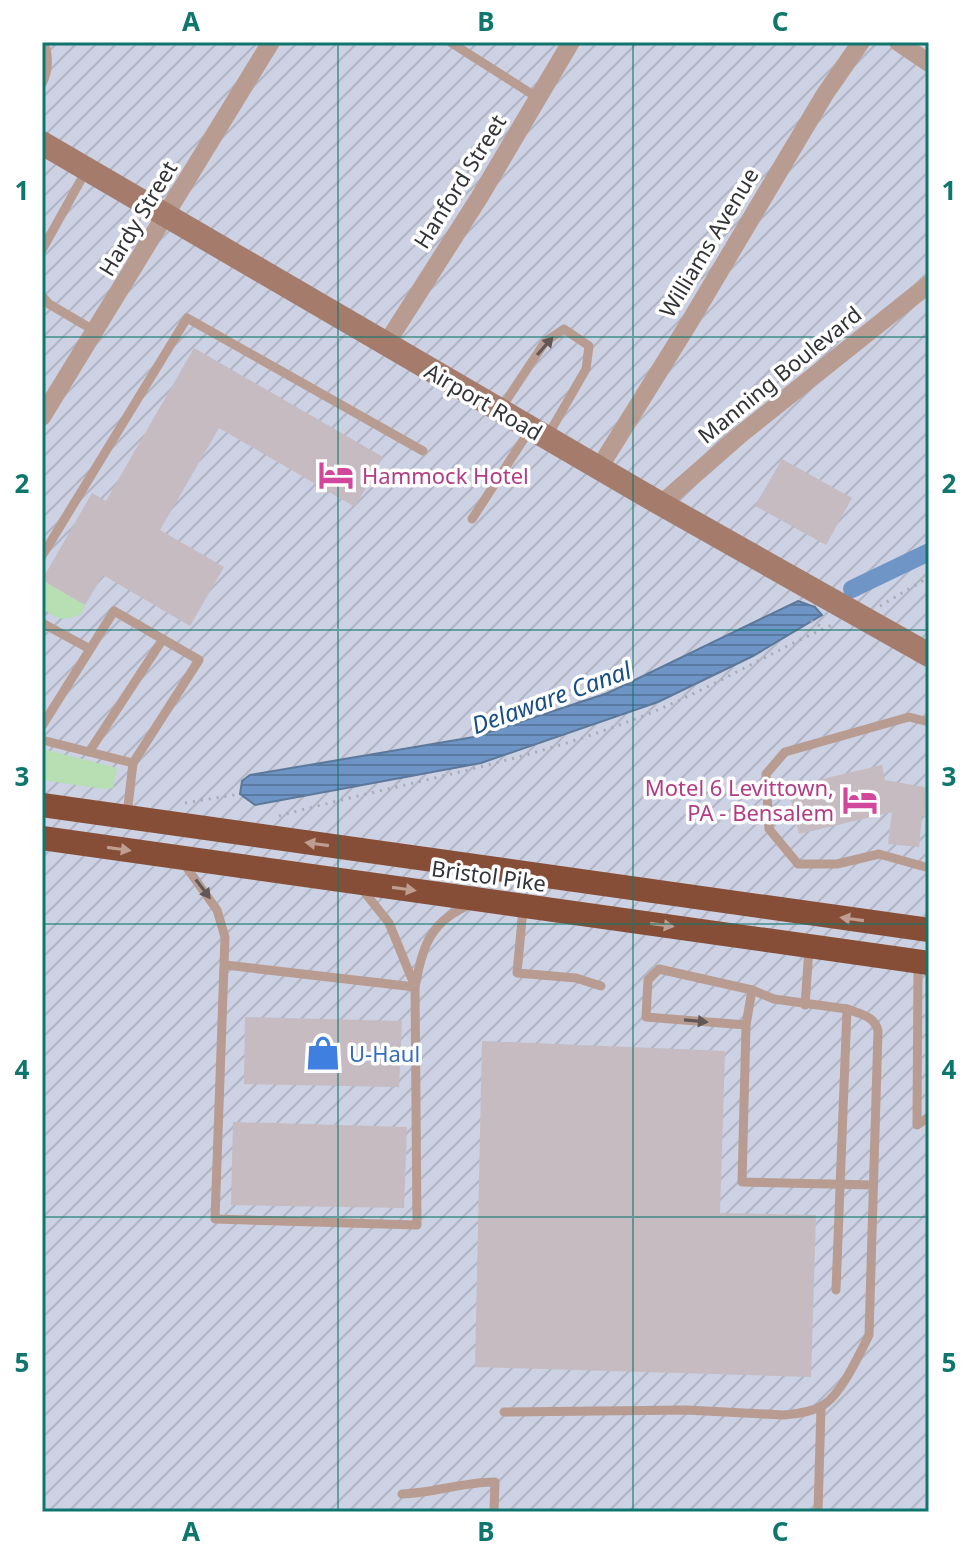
<svg xmlns="http://www.w3.org/2000/svg" width="971" height="1554" font-family="'Noto Sans',sans-serif">
<defs>
<pattern id="industrial-furrows" width="10" height="10" patternUnits="userSpaceOnUse" patternTransform="scale(2)"><rect width="10" height="10" fill="#ccd1e3"/><path d="M-1 1l2-2M0 10L10 0M9 11l2-2" fill="none" stroke="#b0b4c3"/></pattern>
<pattern id="water-rules" width="6" height="5" patternUnits="userSpaceOnUse" patternTransform="scale(2)"><rect width="6" height="5" fill="#6e95c5"/><path d="M0 2.5h6" fill="none" stroke="#5b7aa1"/></pattern>
</defs>
<rect width="100%" height="100%" fill="#dcdfea"/>
<rect fill="url(#industrial-furrows)" x="42" y="42" width="887" height="1470"/>
<g fill="#b8deb4">
<path d="M42,580L85,605L82,613C69,622 51,621 43,605C40,599 42,587 42,580Z"/>
<path d="M47,750L117,768L113,788L104,789L42,780L43,753Z"/>
</g>
<path fill="url(#water-rules)" stroke="#5c789a" stroke-width="2" d="M798,601L815,607L822,615L753,656L658,702L481,763L255,805L240,794L242,781L250,775L474,737L608,693Z"/>
<g fill="none" stroke-linecap="round" stroke-linejoin="round">
<path stroke="#6e95c5" stroke-width="18" d="M852,589L929,552"/>
</g>
<g fill="#c6bbc1">
<path d="M194,348L383,457L355,507L219,428L160,530L224,567L190,626L103,575L85,605L42,580L92,493L106,501Z"/>
<path d="M782,459L852,498L826,545L755,506Z"/>
<path d="M882,765L885,780L929,788V820L922,815L919,847L888,844L892,812L799,834L788,787Z"/>
<path d="M245,1017L402,1021L399,1087L244,1084Z"/>
<path d="M482,1041L725,1051L720,1213L816,1215L811,1377L475,1367Z"/>
<path d="M233,1122L407,1127L404,1208L231,1205Z"/>
</g>
<g fill="none" stroke-linecap="round" stroke-linejoin="round">
<g stroke="#a9abb4" stroke-width="3" stroke-dasharray="2 6" stroke-linecap="butt">
<path d="M880,606L929,577"/>
<path d="M811,621L824,628"/>
<path d="M185,803L240,794"/>
<path d="M279,816C396,784 516,765 630,721C700,695 764,655 832,625"/>
</g>
<g stroke="#b99c91" stroke-width="9">
<path d="M450,42L538,98"/>
<path d="M42,84C49,70 49,57 44,42"/>
<path d="M42,250L87,169"/>
<path d="M42,296L49,304L95,331"/>
<path d="M500,410L545,342L564,329L589,346L586,369L547,437"/>
<path d="M472,519L531,428"/>
<path d="M42,556L187,318L423,451"/>
<path d="M42,623L90,649"/>
<path d="M929,722L909,717L785,752L766,774L769,829L798,864H837L879,854L929,868"/>
<path d="M42,726L114,611L199,660L133,763L42,740"/>
<path d="M89,752L163,639"/>
<path d="M127,815L133,763"/>
<path d="M182,861L217,910L225,937L215,1219L417,1225L415,987C422,947 430,921 471,904"/>
<path d="M362,889L389,923L414,984"/>
<path d="M523,909L517,973L576,978L601,986"/>
<path d="M225,965L415,987"/>
<path d="M918,965L917,1125L929,1117"/>
<path d="M752,990L746,1025L742,1182L873,1185"/>
<path d="M805,1005L809,949"/>
<path d="M746,1025L646,1017L648,980L659,969L752,990L774,999L847,1009L836,1290"/>
<path d="M504,1412L686,1410L784,1415C797,1414 811,1412 822,1406C841,1395 859,1355 869,1335L878,1031C875,1016 860,1014 847,1009"/>
<path d="M402,1494C434,1493 463,1482 495,1482L494,1512"/>
<path d="M818,1512L821,1407"/>
</g>
<g stroke="#b99c91" stroke-width="18">
<path d="M898,42L929,63"/>
<path d="M386,344L479,198L571,42"/>
<path d="M42,417L271,42"/>
<path d="M599,468L686,328L825,94L861,42"/>
<path d="M661,504L741,434L929,284"/>
</g>
<path stroke="#a57b6b" stroke-width="24" d="M42,143L661,504L929,655"/>
<g stroke="#874e37" stroke-width="24">
<path d="M42,805L929,930"/>
<path d="M42,838L929,963"/>
</g>
</g>
<defs><path id="oneway-solid" d="M-6-.8H1V-3.2L6.5 0L1 3.2V.8H-6Z" transform="scale(2)"/></defs>
<g fill="#615856">
<use href="#oneway-solid" transform="translate(545 346) rotate(-49)"/>
<use href="#oneway-solid" transform="translate(203 889) rotate(53)"/>
<use href="#oneway-solid" transform="translate(696 1021) rotate(5)"/>
</g>
<g fill="#bd9e91">
<use href="#oneway-solid" transform="translate(317 844) rotate(-172)"/>
<use href="#oneway-solid" transform="translate(119 849) rotate(8)"/>
<use href="#oneway-solid" transform="translate(404 889) rotate(8)"/>
<use href="#oneway-solid" transform="translate(852 919) rotate(-172)"/>
<use href="#oneway-solid" transform="translate(662 925) rotate(8)"/>
</g>
<path fill="none" stroke="#0f766e" stroke-width="2" stroke-opacity="0.55" d="M338,42V1512M633,42V1512M42,337H929M42,630H929M42,924H929M42,1217H929"/>
<defs>
<g id="hotel-bare" transform="scale(2.76)"><path d="M-6-4.5h1.5V1H6V5H4.5V3h-9V5H-6ZM-4 0a1.8 1.8 0 1 1 3.6 0ZM.5 0V-2.5h3Q6-2.5 6 0Z" fill="#d1479c" stroke="#fff" stroke-width="2.5" paint-order="stroke"/></g>
<g id="shop-bare" transform="scale(2.76)"><path d="M-5-2.5h2.3a2.7 3.5 0 0 1 5.4 0H5L5.5 6h-11ZM-1.5-2.5h3a1.5 2.3 0 0 0-3 0Z" fill="#3f7fe0" stroke="#fff" stroke-width="2.5" paint-order="stroke"/></g>
</defs>
<g fill-rule="evenodd">
<use href="#hotel-bare" x="336" y="475"/>
<use href="#hotel-bare" x="860" y="800"/>
<use href="#shop-bare" x="323" y="1053"/>
</g>
<g text-anchor="middle" dominant-baseline="central" stroke-width="7" stroke-linejoin="round" paint-order="stroke">
<g font-size="22" fill="#323337" stroke="#fff">
<text transform="translate(459 181) rotate(-58)">Hanford Street</text>
<text transform="translate(137 218) rotate(-59)">Hardy Street</text>
<text transform="translate(708 242) rotate(-59)">Williams Avenue</text>
<text transform="translate(779 374) rotate(-39)">Manning Boulevard</text>
<text transform="translate(484 401) rotate(30)">Airport Road</text>
<text transform="translate(489 875) rotate(8)">Bristol Pike</text>
</g>
<g font-size="22" fill="#b23c85" stroke="#fff" text-anchor="start">
<text x="362" y="475">Hammock Hotel</text>
<text x="834" y="787" text-anchor="end">Motel 6 Levittown,<tspan x="834" dy="25">PA - Bensalem</tspan></text>
</g>
<g font-size="22" fill="#366cbe" stroke="#fff" text-anchor="start">
<text x="349" y="1053">U-Haul</text>
</g>
<g font-size="24" font-style="italic" fill="#174d89" stroke="#fff">
<text transform="translate(551 697) rotate(-20)">Delaware Canal</text>
</g>
</g>
<rect width="971" height="1554" fill="none" stroke="#ffffff" stroke-width="88"/>
<rect x="44" y="44" width="883" height="1466" fill="none" stroke="#0f766e" stroke-width="3"/>
<g font-size="26" text-anchor="middle" font-weight="bold" fill="#0f766e">
<text x="191" y="31">A</text>
<text x="486" y="31">B</text>
<text x="780" y="31">C</text>
<text x="22" y="200">1</text>
<text x="949" y="200">1</text>
<text x="22" y="493">2</text>
<text x="949" y="493">2</text>
<text x="22" y="786">3</text>
<text x="949" y="786">3</text>
<text x="22" y="1079">4</text>
<text x="949" y="1079">4</text>
<text x="22" y="1372">5</text>
<text x="949" y="1372">5</text>
<text x="191" y="1541">A</text>
<text x="486" y="1541">B</text>
<text x="780" y="1541">C</text>
</g>
</svg>
